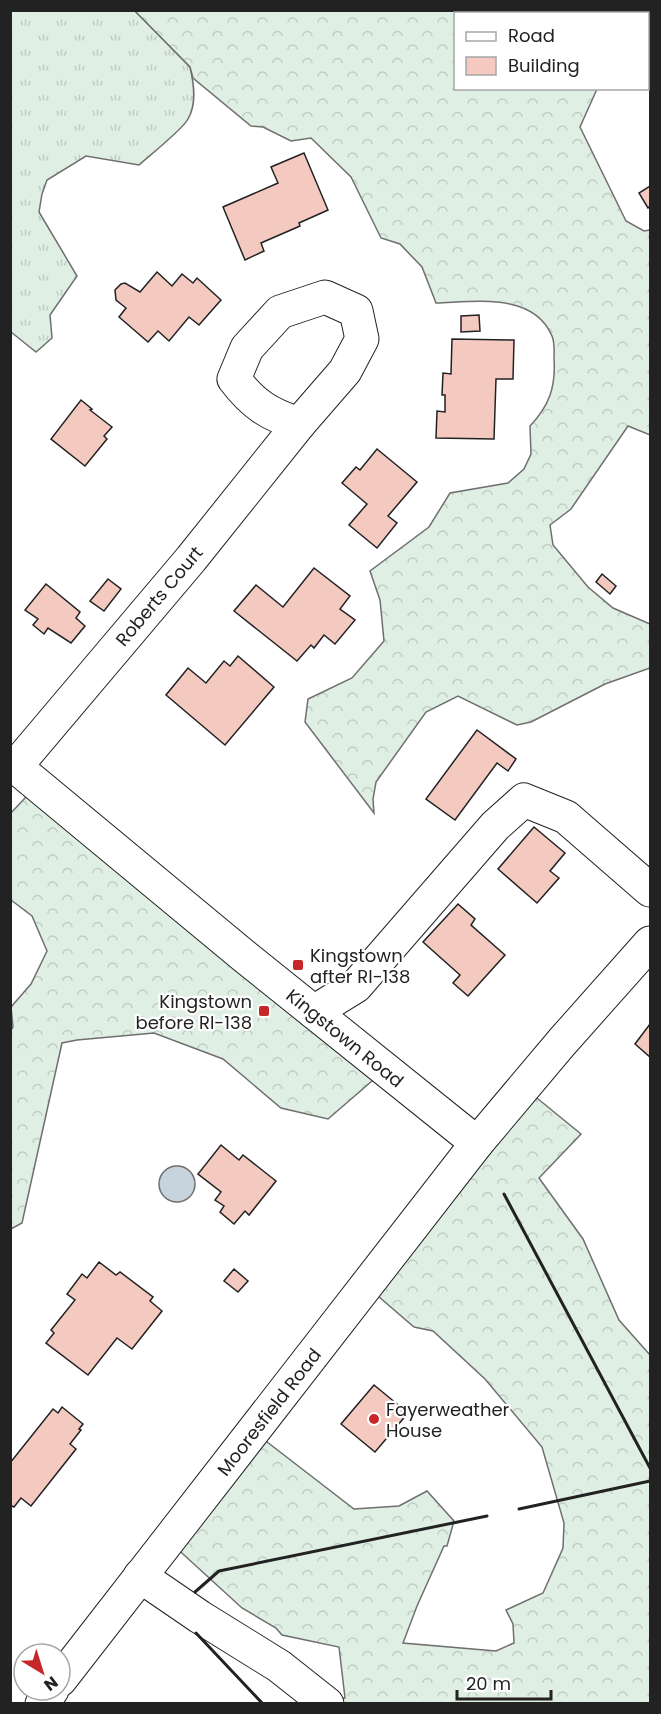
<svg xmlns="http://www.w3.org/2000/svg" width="661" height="1714" font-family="Poppins,sans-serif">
<defs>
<pattern id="grass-tufts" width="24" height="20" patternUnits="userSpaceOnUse" patternTransform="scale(1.5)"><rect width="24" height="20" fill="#e0efe3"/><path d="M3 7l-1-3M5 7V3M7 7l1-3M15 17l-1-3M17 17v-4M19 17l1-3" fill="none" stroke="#c0cdc2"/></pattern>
<pattern id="forest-crowns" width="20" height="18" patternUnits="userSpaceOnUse" patternTransform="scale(1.5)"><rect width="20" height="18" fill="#e0efe3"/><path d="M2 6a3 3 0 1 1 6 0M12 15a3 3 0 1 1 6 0" fill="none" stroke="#c0cdc2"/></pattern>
</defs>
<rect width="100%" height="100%" fill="#fff"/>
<path fill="url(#grass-tufts)" stroke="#6f6f6f" stroke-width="1.5" d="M10,11H135L190,67C194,84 197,104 188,119C183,129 149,156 139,165L86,156L47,180L42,194L39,212L77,276L50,315L52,338L36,352L11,332Z"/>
<g fill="url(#forest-crowns)" stroke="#6f6f6f" stroke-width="1.5">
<path d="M636,10V14H456V88L597,89L580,127L626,221L644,231L650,230V435L628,426L571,509L550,525L553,545L588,587L613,608L650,624V668L605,684L531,722L517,725L458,696L426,712L376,782L373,799L374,813L305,722L308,699L352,678L384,641L380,600L370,571L429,527L450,493L508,483L524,469L531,454L530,426C549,406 556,387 554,359C554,353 555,343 552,336C533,292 475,302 436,303L422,267L400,244L381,238L351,177L311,138L291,141L263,127L251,126L193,78L190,67L135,11Z"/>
<path d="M41,787L387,1068L328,1119L281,1108L223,1059L154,1033L77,1040L62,1043L22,1223L11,1229L10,1032L13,1027L11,1007L31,984L47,951L32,916L11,900L10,814L25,798Z"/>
<path d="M532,1094L581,1134L539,1178L583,1239L619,1320L650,1355V1703H339L334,1698H345L339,1647L282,1635L276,1628L242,1608L172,1544L258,1435L354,1509L399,1506L427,1491L454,1521L447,1546H444L417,1606L403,1643L496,1651L514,1643L513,1624L506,1610L543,1593L563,1548L564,1523L542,1447L485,1379L433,1331L414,1327L371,1290Z"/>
</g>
<circle fill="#c7d3dd" stroke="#6f6f6f" stroke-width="1.5" cx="177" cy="1184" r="18"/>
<g fill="#f3c9c0" stroke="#222" stroke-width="1.5">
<path d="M643,10H650V26L648,14H645Z"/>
<path d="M304,153L328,210L299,223L300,226L261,243L264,251L245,260L223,207L278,183L271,167Z"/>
<path d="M650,186V206L648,208L639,193Z"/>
<path d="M157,272L172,286L182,274L193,283L197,278L221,300L199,325L189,317L169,341L158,331L148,342L119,317L126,308L116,300L115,290L121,284L125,283L140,292Z"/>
<path d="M479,315L480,331L461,332V316Z"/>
<path d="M452,339L514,340L513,379H496L494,439L436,438L437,411L445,412V395H442L443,373L451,374Z"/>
<path d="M81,400L92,409L90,410L112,427L104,436L107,439L85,466L51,439Z"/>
<path d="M377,449L417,482L388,516L397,523L377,548L349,525L367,504L342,483L356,467L360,470Z"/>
<path d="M314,568L350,596L340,609L355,620L335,644L324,635L314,648L311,645L297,661L234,611L256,585L283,607Z"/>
<path d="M602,574L616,586L610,594L596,582Z"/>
<path d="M108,579L121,589L104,611L90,601Z"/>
<path d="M46,584L80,612L76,618L85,626L71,643L48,628L44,634L33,625L38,619L25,610Z"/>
<path d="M238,656L274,687L225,745L166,695L188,668L206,683L224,661L230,666Z"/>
<path d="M477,730L516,759L508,771L497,763L455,820L426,799Z"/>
<path d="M534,827L565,853L550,871L559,878L537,903L498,869Z"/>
<path d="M458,904L475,919L471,925L505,955L468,996L453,983L460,975L423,942Z"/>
<path d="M650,1024V1057L635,1044Z"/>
<path d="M221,1145L239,1160L243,1155L276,1181L249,1215L245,1211L234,1224L220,1212L224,1206L215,1200L221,1192L198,1174Z"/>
<path d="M99,1262L116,1275L120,1272L153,1297L150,1301L162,1311L132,1349L117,1338L88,1375L46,1343L54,1333L51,1330L75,1300L67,1294L82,1274L87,1278Z"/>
<path d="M234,1269L248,1281L238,1292L224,1281Z"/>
<path d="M374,1385L408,1413L375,1452L341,1424Z"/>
<path d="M62,1407L83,1424L79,1429L81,1430L70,1444L76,1449L31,1506L21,1498L14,1507L10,1505V1463L53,1409L58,1413Z"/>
</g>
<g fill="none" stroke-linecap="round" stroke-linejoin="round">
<g stroke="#222" stroke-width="35">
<g id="minor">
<path d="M325,297L356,311L362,339L345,371L299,424C268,414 253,404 234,379L247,348L280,312Z"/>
<path d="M16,766L191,559L299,424"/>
<path d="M314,1012L356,986L495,826L524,800L566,817L650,890"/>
<path d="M140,1576L200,1617L279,1666L327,1704"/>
</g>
</g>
<g stroke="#222" stroke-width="35">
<g id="major">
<path d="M10,762L244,956L477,1143"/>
<path d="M60,1680L477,1143L562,1042L650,943"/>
<path d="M42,1704L52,1690"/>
</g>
</g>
<use href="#minor" stroke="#fff" stroke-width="33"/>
<use href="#major" stroke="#fff" stroke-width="33"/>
<g stroke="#222" stroke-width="3">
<path d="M504,1194L650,1468"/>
<path d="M519,1509L650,1481"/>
<path d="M195,1592L219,1571L487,1516"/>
<path d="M196,1633L263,1704"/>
</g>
</g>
<g fill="#c62828" stroke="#fff" stroke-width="2">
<rect x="292" y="959" width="12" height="12" rx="3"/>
<rect x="258" y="1005" width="12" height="12" rx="3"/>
<circle cx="374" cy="1419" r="6"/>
</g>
<g text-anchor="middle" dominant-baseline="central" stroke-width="4.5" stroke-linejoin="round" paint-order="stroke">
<g font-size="18" fill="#222" stroke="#fff">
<text transform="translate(159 596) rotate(-50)">Roberts Court</text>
<text transform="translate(345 1038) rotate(39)">Kingstown Road</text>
<text transform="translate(269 1412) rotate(-52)">Mooresfield Road</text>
</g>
<g font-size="18" fill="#222" stroke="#fff" text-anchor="start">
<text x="310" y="955">Kingstown<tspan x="310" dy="21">after RI-138</tspan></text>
<text x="252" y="1001" text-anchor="end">Kingstown<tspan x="252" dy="21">before RI-138</tspan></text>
<text x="386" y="1409">Fayerweather<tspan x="386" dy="21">House</tspan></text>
</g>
</g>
<rect width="661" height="1714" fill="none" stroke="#222222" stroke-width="24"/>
<rect x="454" y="12" width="195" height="78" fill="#ffffff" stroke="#a7a7a7" stroke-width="1.5"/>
<rect x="466" y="32" width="30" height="9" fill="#ffffff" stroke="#a7a7a7" stroke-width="1.5"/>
<text x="508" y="42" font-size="18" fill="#222222">Road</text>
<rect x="466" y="57" width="30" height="18" fill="#f3c9c0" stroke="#a7a7a7" stroke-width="1.5"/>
<text x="508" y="72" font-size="18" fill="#222222">Building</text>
<g transform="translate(42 1672) rotate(142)"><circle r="28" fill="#ffffff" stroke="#a7a7a7" stroke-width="1.5"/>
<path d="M0-4.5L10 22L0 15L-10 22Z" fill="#c62828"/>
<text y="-9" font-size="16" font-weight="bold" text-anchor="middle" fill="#222222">N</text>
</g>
<path d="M457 1690v9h94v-9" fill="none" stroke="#222222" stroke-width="3"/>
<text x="466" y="1690" font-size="18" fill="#222222" stroke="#ffffff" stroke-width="4.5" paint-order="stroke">20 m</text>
</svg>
